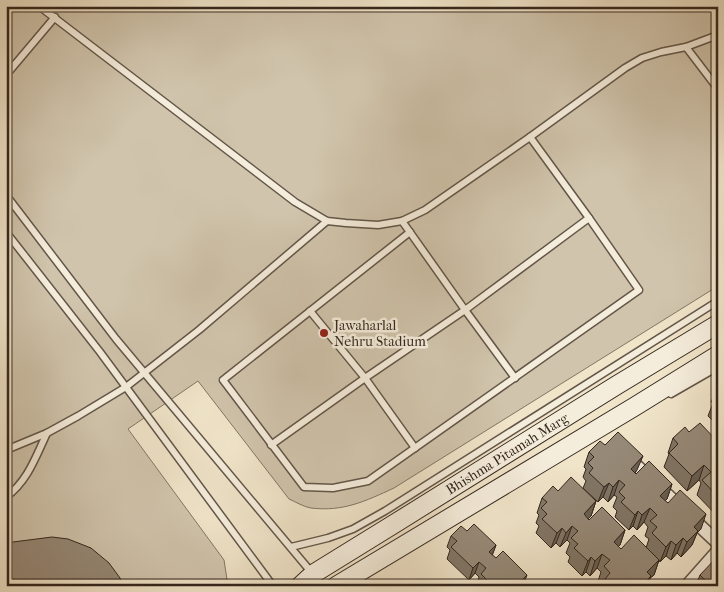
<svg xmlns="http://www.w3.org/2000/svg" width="724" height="592" font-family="'IM FELL French Canon',serif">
<rect width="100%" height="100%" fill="#f0e4c9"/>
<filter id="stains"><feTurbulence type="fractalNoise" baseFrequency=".004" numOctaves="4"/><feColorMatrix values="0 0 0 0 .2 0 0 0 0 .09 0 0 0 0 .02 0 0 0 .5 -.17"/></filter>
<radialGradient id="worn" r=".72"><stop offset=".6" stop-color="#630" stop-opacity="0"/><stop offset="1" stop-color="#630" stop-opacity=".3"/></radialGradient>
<path fill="#d0c4ac" stroke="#827665" d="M6,6H718V286L394,488C366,501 343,512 311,508C304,507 296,502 289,499L198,381L128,429L224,560L228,586H6Z"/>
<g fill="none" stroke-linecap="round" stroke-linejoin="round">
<g stroke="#635649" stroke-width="9">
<g id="service">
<path d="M39,6L295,202L327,221L346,223L378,225L402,221L425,210L530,137L625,68L642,58L661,52L686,47L718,35"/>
<path d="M686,47L718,89"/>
<path d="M6,75L55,17"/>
<path d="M6,195L116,339L312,573"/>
<path d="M402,221L465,310L589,218L530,137"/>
<path d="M6,232L100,352L273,586"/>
<path d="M410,232L223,380L304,487L333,488L368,481L639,290L589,218"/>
<path d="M310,311L365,378L415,448"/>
<path d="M671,394L718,367"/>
<path d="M271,445L365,378L465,310L515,378"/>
<path d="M6,450L47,433L78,416L126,387L199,330L327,221"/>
<path d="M6,497C28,481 36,456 47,433"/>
<path d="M291,547L328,538L353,529L385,511L718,301"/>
</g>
</g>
<g stroke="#635649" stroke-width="15">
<g id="minor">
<path d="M627,457L718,543"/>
<path d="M687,586L718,551"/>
</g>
</g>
<g stroke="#34271e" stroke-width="20">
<g id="secondary">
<path id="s1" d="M300,586L313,574L394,524L617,385L718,324"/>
<path d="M336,586L634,407L718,355"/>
</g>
</g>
<use href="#service" stroke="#f5eddc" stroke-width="6"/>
<use href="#minor" stroke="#f5eddc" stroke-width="12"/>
<use href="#secondary" stroke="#f5eddc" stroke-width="18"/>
</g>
<g fill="#817666" stroke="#34271e">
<path d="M718,386V426L708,416L713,403L711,402Z"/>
<path d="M689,432L718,442V517L697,495L701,483L699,480L687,491L664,467L669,454L668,453L673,438Z"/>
<path d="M605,445L637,470L635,473L636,474L672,484L667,499L665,501L701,529L697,533L692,545L681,557L677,553L671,560L666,556L660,562L659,560L654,575L650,578L647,586H602L598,581L601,572L597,568L590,576L586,572L582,576L568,562L570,557L566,553L570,543L567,540L560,547L556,543L551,548L536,533L539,526L536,523L539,515L537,513L542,498L558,491L596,501L591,516L588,519L589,520L625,530L620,545L618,546L621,549L646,548L649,539L645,536L648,527L644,522L637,530L633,526L629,530L615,517L617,511L613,507L617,497L614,495L608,502L603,497L598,502L583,488L586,481L583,477L586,469L584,467L589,452Z"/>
<path d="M467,531L496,545L492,555L524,584L525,586H477V585L479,577L475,573L469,580L447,559L450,550L447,547L451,536Z"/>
<path d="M700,575L718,586H692L696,585Z"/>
</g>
<g fill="#696053" stroke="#34271e">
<path d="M643,456L637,470L625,483L631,469Z"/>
<path d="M704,465L699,480L687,491L692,476Z"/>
<path d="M619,480L614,495L608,502L613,487Z"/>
<path d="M609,483L603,497L598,502L604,487Z"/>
<path d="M672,484L667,499L655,511L660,496Z"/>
<path d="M596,501L591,516L578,529L584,514Z"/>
<path d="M650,508L644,522L637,530L642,515Z"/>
<path d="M638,511L633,526L629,530L635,515Z"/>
<path d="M706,514L701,529L697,533L692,545L681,557L687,542L694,527Z"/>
<path d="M572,526L567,540L560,547L566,533Z"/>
<path d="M562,528L556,543L551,548L557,533Z"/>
<path d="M625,530L620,545L608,557L614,542Z"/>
<path d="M683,538L677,553L671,560L676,545Z"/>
<path d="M671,541L666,556L660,562L666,547Z"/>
<path d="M496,545L492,556L489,552Z"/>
<path d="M602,554L597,568L590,576L595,561Z"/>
<path d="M591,557L586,572L582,576L588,561Z"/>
<path d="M659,560L654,575L650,578L647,586H642L647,572Z"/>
<path d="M479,562L475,573L469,580L473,568Z"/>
<path d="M527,575L523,586L521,581Z"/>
</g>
<g fill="#968977" stroke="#34271e">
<path d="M718,397V406L713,401Z"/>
<path d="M700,423L718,442V451L715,453L718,456V497L702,480L711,472L704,465L692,476L669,453L678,444L673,438L685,427L689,432Z"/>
<path d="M618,432L643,456L631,469L636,474L649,461L672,484L660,496L668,503L680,490L706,514L694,527L698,531L687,542L683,538L676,545L671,541L666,547L652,533L657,527L650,521L657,515L650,508L642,515L638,511L635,515L621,502L625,498L619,492L625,485L619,480L613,487L609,483L604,487L589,473L593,468L588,463L594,457L589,452L600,441L605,445Z"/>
<path d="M571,477L596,501L584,514L589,520L602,507L625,530L614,542L621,549L634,535L659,560L647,572L651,576L642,586H637L636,584L634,586H612L605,579L610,573L604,566L610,560L602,554L595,561L591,557L588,561L574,548L578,544L571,538L578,531L572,526L566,533L562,528L557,533L542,519L547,514L541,508L547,502L542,498L553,486L558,491Z"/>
<path d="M474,524L496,545L489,552L496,558L503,551L527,575L521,581L525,585L524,586H493L481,574L486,568L479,562L473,568L451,547L457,541L451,536L461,526L467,531Z"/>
<path d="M52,537L68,539L91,548L109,563L120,578L122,586H6V544L13,542Z"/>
<path d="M718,556V586H703L707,582L700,575Z"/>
<path d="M694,583L698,586H692Z"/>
</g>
<circle fill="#8f2418" stroke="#f5eddc" stroke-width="2" cx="324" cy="333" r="5"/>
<g text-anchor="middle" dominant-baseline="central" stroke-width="5" stroke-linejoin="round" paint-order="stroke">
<g font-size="14" fill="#34271e" stroke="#f5eddc" text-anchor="start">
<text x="334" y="325">Jawaharlal<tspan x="334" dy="16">Nehru Stadium</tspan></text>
</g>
<g font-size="14" fill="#34271e" stroke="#f5eddc">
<text stroke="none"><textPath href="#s1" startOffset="246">Bhishma Pitamah Marg</textPath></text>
</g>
</g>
<rect width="724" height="592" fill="none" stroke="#f0e4c9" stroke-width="25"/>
<rect x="8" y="8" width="709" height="577" fill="none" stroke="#34271e" stroke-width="2.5"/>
<rect x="12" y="12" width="699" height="567" fill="none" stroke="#34271e"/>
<rect width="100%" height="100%" filter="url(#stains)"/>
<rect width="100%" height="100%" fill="url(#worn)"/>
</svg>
